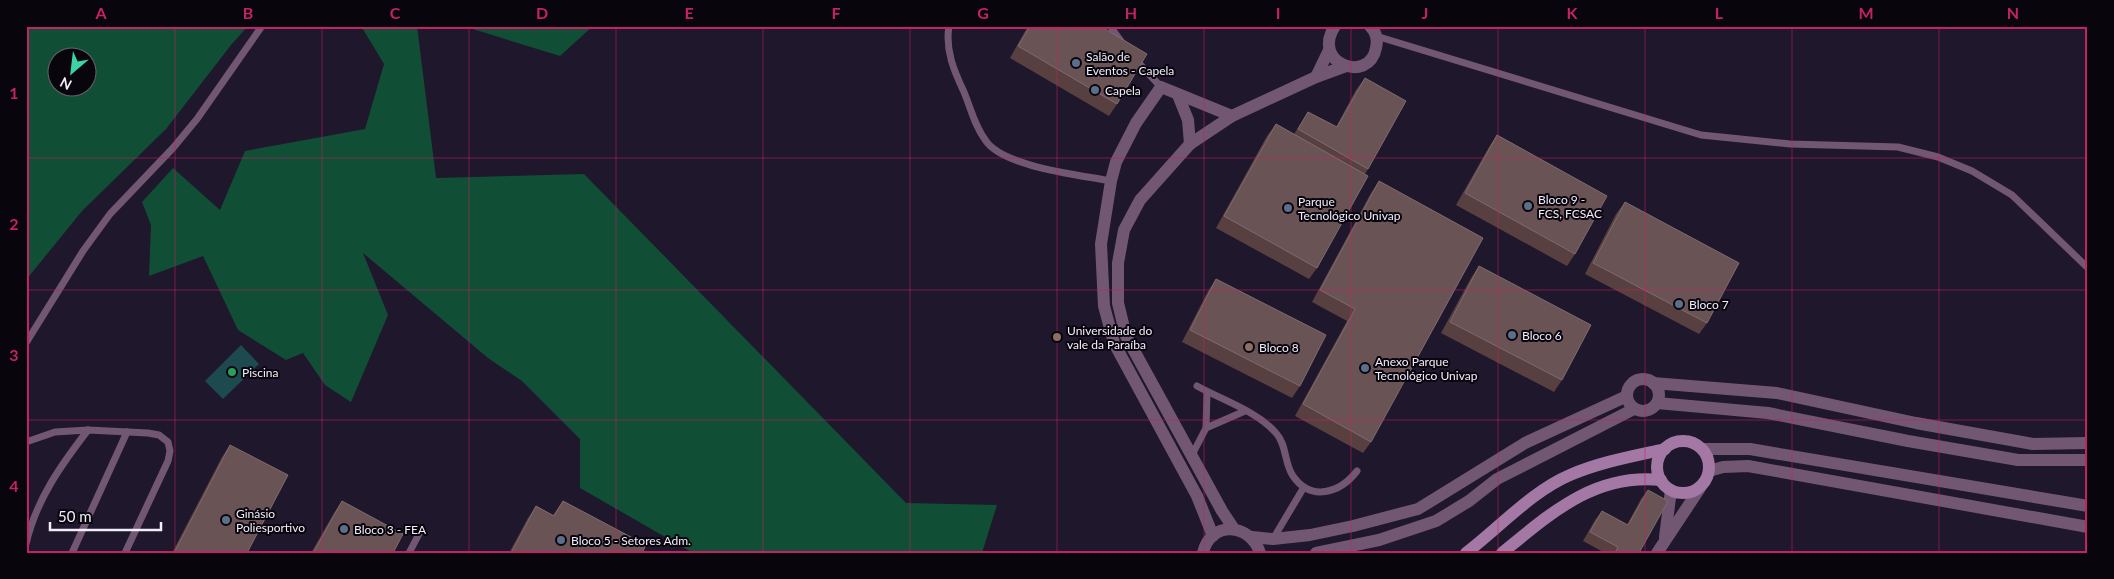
<svg xmlns="http://www.w3.org/2000/svg" width="2114" height="579" font-family="Lato,sans-serif">
<rect width="100%" height="100%" fill="#1f172b"/>
<g fill="#114e36" fill-rule="evenodd">
<path d="M26,26H248L231,45L166,129L82,211L26,280ZM58,58H88V88H58Z"/>
<path d="M361,26H417L436,178L584,174L906,503L997,505L982,553H693L580,488V439L522,381L488,358L363,253L388,315L351,402L325,385L303,353L286,360L238,330L203,256L149,276L151,225L142,202L173,168L220,210L245,151L365,129L384,64Z"/>
<path d="M463,26H593L560,56Z"/>
</g>
<path fill="#1d4a4e" d="M241,345L259,364L223,399L205,381Z"/>
<g fill="none" stroke-linecap="round" stroke-linejoin="round">
<g stroke="#725773" stroke-width="7">
<path d="M949,26C945,50 954,71 964,92C971,109 975,127 986,141C1004,167 1080,175 1111,181"/>
<path d="M1110,26L1123,44"/>
<path d="M1376,36L1701,135L1790,144L1898,147L1938,157L1972,171L2012,195L2088,268"/>
<path d="M1134,58L1161,87"/>
<path d="M26,343L83,251L110,214L173,148L197,119L262,26"/>
<path d="M1197,386C1222,400 1257,411 1276,433C1287,445 1284,463 1293,476C1311,502 1340,493 1357,471"/>
<path d="M1206,428L1207,392"/>
<path d="M26,442L55,432L88,430L148,433L159,435L168,442L170,451L168,461L125,553"/>
<path d="M1192,455L1206,428L1245,411"/>
<path d="M1273,539L1304,487"/>
<path d="M26,544C36,500 61,465 88,430"/>
<path d="M72,553L127,432"/>
<path d="M409,553L420,532"/>
</g>
<g stroke="#725773" stroke-width="12">
<path d="M1335,26C1310,63 1369,85 1376,48C1378,40 1376,32 1370,26"/>
<path d="M1316,77L1329,50"/>
<path d="M1178,95L1188,120L1190,144"/>
<circle cx="1643" cy="395" r="16"/>
<path d="M1653,383L1777,393L1916,423L2033,444L2088,443"/>
<path d="M1657,403L1768,413L1908,441L2018,460H2088"/>
<path d="M1702,449H1750L2088,506"/>
<path d="M1709,471L1723,467L1748,466L2088,527"/>
<path d="M1234,529L1222,511L1126,336L1118,303V263L1124,230L1140,200L1190,144L1232,116L1316,77L1346,66"/>
<path d="M1213,536L1197,496L1114,343L1104,306L1101,244L1111,181L1116,162L1136,123L1161,87L1232,116"/>
<path d="M1252,537L1273,539L1310,535L1353,526L1418,509L1525,443L1627,396"/>
<path d="M1665,537L1671,490"/>
<path d="M1203,553C1210,520 1251,523 1260,553"/>
<path d="M1316,553L1379,540L1436,521L1469,501L1497,479L1634,409"/>
<path d="M1657,553L1700,488"/>
</g>
<g stroke="#a478a5" stroke-width="12">
<circle cx="1683" cy="467" r="26"/>
<path d="M1466,553C1499,528 1532,491 1570,475C1600,462 1634,456 1665,449"/>
<path d="M1502,553C1550,514 1594,473 1661,480"/>
</g>
</g>
<g fill="#594040">
<path d="M1028,26H1100L1117,104L1109,116L1010,58Z"/>
<path d="M1365,78L1368,169L1365,174L1317,268L1309,279L1216,228L1267,136L1276,124L1294,134L1308,112L1336,127L1356,90Z"/>
<path d="M1497,135L1575,254L1567,266L1456,205L1489,147Z"/>
<path d="M1379,181L1371,442L1363,453L1295,416L1347,321L1312,302L1371,193Z"/>
<path d="M1625,202L1707,323L1699,334L1585,274L1616,214Z"/>
<path d="M1479,266L1562,380L1554,392L1441,333L1471,278Z"/>
<path d="M1216,279L1300,386L1292,398L1182,342L1208,291Z"/>
<path d="M230,445L247,553H172L222,457Z"/>
<path d="M1648,490L1639,553H1605L1583,541L1595,520L1602,511L1627,525L1641,499Z"/>
<path d="M342,501L393,553H311L334,513Z"/>
<path d="M563,501L642,553H509L528,518L536,506L553,515Z"/>
</g>
<g fill="#6a5354" stroke="#7f6b6e">
<path d="M1030,26H1100L1147,54L1117,104L1018,46Z"/>
<path d="M1365,78L1406,101L1368,169L1298,129L1308,112L1337,127Z"/>
<path d="M1276,124L1368,176L1317,268L1224,216Z"/>
<path d="M1497,135L1607,196L1575,254L1465,193Z"/>
<path d="M1379,181L1483,238L1371,442L1303,404L1355,309L1320,290Z"/>
<path d="M1625,202L1739,263L1707,323L1593,263Z"/>
<path d="M1479,266L1591,325L1562,380L1450,322Z"/>
<path d="M1216,279L1326,335L1300,386L1190,330Z"/>
<path d="M230,445L288,475L247,553H174Z"/>
<path d="M1648,490L1668,501L1639,553H1615L1618,547L1590,532L1602,511L1628,525Z"/>
<path d="M342,501L403,534L393,553H313Z"/>
<path d="M563,501L646,545L642,553H511L536,506L554,516Z"/>
</g>
<path fill="none" stroke="#c42363" stroke-width="1" stroke-opacity="0.55" d="M175,26V553M322,26V553M469,26V553M616,26V553M763,26V553M910,26V553M1057,26V553M1204,26V553M1351,26V553M1498,26V553M1645,26V553M1792,26V553M1939,26V553M26,158H2088M26,290H2088M26,420H2088"/>
<g fill="#5c6f8a" stroke="#08050d" stroke-width="2">
<circle cx="1076" cy="63" r="5"/>
<circle cx="1095" cy="90" r="5"/>
<circle cx="1528" cy="206" r="5"/>
<circle cx="1288" cy="208" r="5"/>
<circle cx="1679" cy="304" r="5"/>
<circle cx="1512" cy="335" r="5"/>
<circle cx="1365" cy="368" r="5"/>
<circle cx="226" cy="520" r="5"/>
<circle cx="344" cy="529" r="5"/>
<circle cx="561" cy="540" r="5"/>
</g>
<g fill="#8d6e63" stroke="#08050d" stroke-width="2">
<circle cx="1057" cy="337" r="5"/>
<circle cx="1249" cy="347" r="5"/>
</g>
<circle fill="#2e9e5b" stroke="#08050d" stroke-width="2" cx="232" cy="372" r="5"/>
<g text-anchor="middle" dominant-baseline="central" stroke-width="4" stroke-linejoin="round" paint-order="stroke">
<g font-size="12" fill="#f2edfb" stroke="#08050d" text-anchor="start">
<text x="1086" y="56">Salão de<tspan x="1086" dy="14">Eventos - Capela</tspan></text>
<text x="1105" y="90">Capela</text>
<text x="1538" y="199">Bloco 9 -<tspan x="1538" dy="14">FCS, FCSAC</tspan></text>
<text x="1298" y="201">Parque<tspan x="1298" dy="14">Tecnológico Univap</tspan></text>
<text x="1689" y="304">Bloco 7</text>
<text x="1067" y="330">Universidade do<tspan x="1067" dy="14">vale da Paraíba</tspan></text>
<text x="1522" y="335">Bloco 6</text>
<text x="1259" y="347">Bloco 8</text>
<text x="1375" y="361">Anexo Parque<tspan x="1375" dy="14">Tecnológico Univap</tspan></text>
<text x="242" y="372">Piscina</text>
<text x="236" y="513">Ginásio<tspan x="236" dy="14">Poliesportivo</tspan></text>
<text x="354" y="529">Bloco 3 - FEA</text>
<text x="571" y="540">Bloco 5 - Setores Adm.</text>
</g>
</g>
<rect width="2114" height="579" fill="none" stroke="#08050d" stroke-width="55"/>
<g transform="translate(72 72) rotate(208)"><circle r="24" fill="#08050d" stroke="#66626c"/>
<path d="M0-4L9 19L0 12L-9 19Z" fill="#3cd4a4"/>
<text y="-8" font-size="14" font-weight="bold" text-anchor="middle" fill="#f2edfb">N</text>
</g>
<path d="M50 522v8h111v-8" fill="none" stroke="#f2edfb" stroke-width="2.5"/>
<text x="58" y="522" font-size="15" fill="#f2edfb" stroke="#08050d" stroke-width="4" paint-order="stroke">50 m</text>
<rect x="28" y="28" width="2058" height="524" fill="none" stroke="#c42363" stroke-width="2"/>
<g font-size="16" text-anchor="middle" font-weight="bold" fill="#c42363">
<text x="101" y="19">A</text>
<text x="248" y="19">B</text>
<text x="395" y="19">C</text>
<text x="542" y="19">D</text>
<text x="689" y="19">E</text>
<text x="836" y="19">F</text>
<text x="983" y="19">G</text>
<text x="1131" y="19">H</text>
<text x="1278" y="19">I</text>
<text x="1425" y="19">J</text>
<text x="1572" y="19">K</text>
<text x="1719" y="19">L</text>
<text x="1866" y="19">M</text>
<text x="2013" y="19">N</text>
<text x="14" y="99">1</text>
<text x="14" y="230">2</text>
<text x="14" y="361">3</text>
<text x="14" y="492">4</text>
</g>
</svg>
